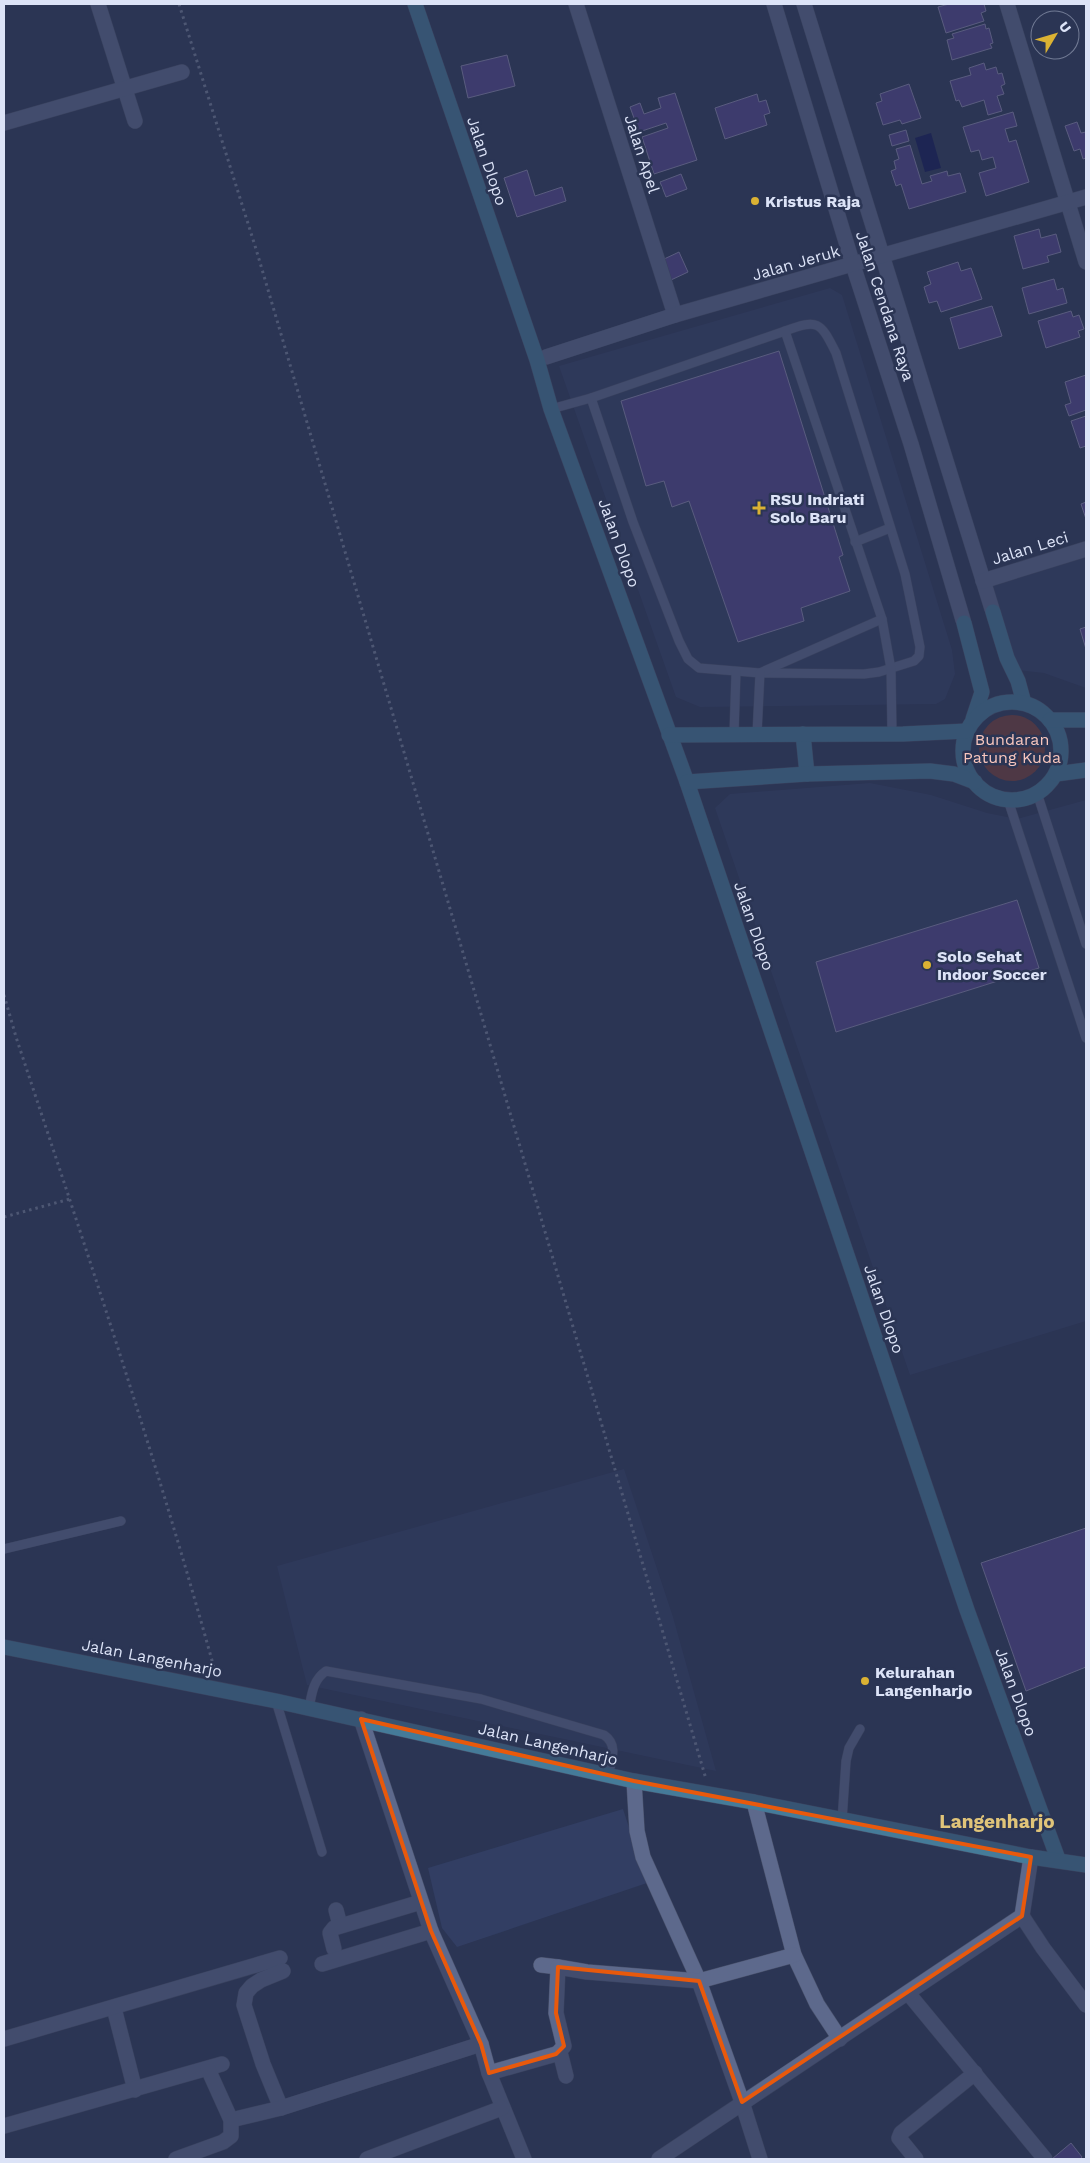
<svg xmlns="http://www.w3.org/2000/svg" width="1090" height="2163" font-family="'Work Sans',sans-serif">
<rect width="100%" height="100%" fill="#2b3554"/>
<g fill="#323e63">
<path d="M830,288L842,295L952,650L955,674L945,699L936,704L700,707L676,697L559,366Z"/>
<path d="M1086,554V688L1044,673L1017,670L992,584Z"/>
<path d="M870,783L931,795L987,813L1017,819L1086,800V1321L910,1375L715,808L730,794Z"/>
<path d="M624,1469L673,1617L716,1771L307,1685L277,1566Z"/>
<path d="M623,1809L647,1883L457,1947L442,1928L428,1868Z"/>
</g>
<circle fill="#793c33" cx="1012" cy="748" r="33"/>
<path fill="#0c1253" d="M931,133L941,168L925,172L915,138Z"/>
<g fill="#53448d" stroke="#908bb2">
<path d="M949,4H984L986,11L981,13L984,21L946,33L938,7Z"/>
<path d="M985,24L986,29L989,28L993,43L990,44L992,48L952,60L947,40L954,38L952,34Z"/>
<path d="M507,55L515,86L468,98L461,66Z"/>
<path d="M984,63L986,70L996,67L998,74L1002,73L1005,84L1001,86L1004,94L997,96L1002,111L988,115L984,100L962,107L959,100L956,101L950,81L971,75L969,68Z"/>
<path d="M909,84L921,118L902,124L900,120L883,125L876,103L882,101L880,94Z"/>
<path d="M675,93L697,160L654,174L642,137L668,128L666,123L639,132L630,107L640,103L644,114L661,108L658,98Z"/>
<path d="M757,94L759,102L766,100L770,113L764,115L767,125L725,139L715,108Z"/>
<path d="M1013,112L1017,126L1005,129L1009,142L1016,140L1029,182L986,196L979,173L996,168L993,157L982,160L979,150L971,152L963,127Z"/>
<path d="M1077,122L1081,133L1086,132V158L1083,159L1080,149L1074,151L1065,126Z"/>
<path d="M906,130L909,141L892,146L889,135Z"/>
<path d="M910,145L922,184L932,181L930,176L947,171L948,176L960,173L966,192L909,209L901,184L896,186L891,171L896,169L894,161L899,159L896,149Z"/>
<path d="M527,170L535,196L562,187L566,201L517,217L504,178Z"/>
<path d="M681,174L687,189L666,197L660,182Z"/>
<path d="M1039,229L1041,238L1056,234L1061,252L1047,256L1049,262L1023,269L1014,236Z"/>
<path d="M679,252L688,272L671,280L662,260Z"/>
<path d="M958,262L961,271L971,268L982,299L941,312L937,301L929,303L924,287L931,284L927,272Z"/>
<path d="M1054,279L1057,290L1063,288L1067,303L1029,314L1022,288Z"/>
<path d="M992,306L1002,336L959,349L950,318Z"/>
<path d="M1071,311L1073,317L1079,315L1084,329L1078,331L1080,337L1046,348L1038,321Z"/>
<path d="M779,351L843,555L839,557L850,591L801,608L804,621L738,642L689,501L672,507L664,481L646,486L621,401Z"/>
<path d="M1086,375V410L1069,416L1065,405L1071,403L1065,382Z"/>
<path d="M1086,416V446L1080,448L1071,421Z"/>
<path d="M1086,502V519L1081,504Z"/>
<path d="M1086,627V649L1080,629Z"/>
<path d="M1017,900L1039,968L836,1032L816,962Z"/>
<path d="M1086,1528V1667L1026,1691L981,1563Z"/>
<path d="M1071,2143L1082,2157L1080,2159H1052Z"/>
</g>
<g fill="none" stroke-linecap="round" stroke-linejoin="round">
<g stroke="#48506a" stroke-width="10">
<g id="lane">
<path d="M591,398L633,522L679,641L688,659L699,668L760,673L864,674L879,672L914,661L919,656L920,647L905,574L836,353C820,321 818,319 785,331"/>
<path d="M551,409L591,398L785,331L882,619L891,669L892,734"/>
<path d="M855,542L890,528"/>
<path d="M762,672L882,619"/>
<path d="M734,734L736,672"/>
<path d="M757,734L760,673"/>
<path d="M1037,793L1086,944"/>
<path d="M1008,800L1086,1038"/>
<path d="M4,1549L121,1521"/>
<path d="M276,1701L322,1852"/>
<path d="M309,1708C312,1693 313,1680 326,1671L481,1699L604,1735C619,1745 611,1761 608,1776"/>
<path d="M842,1821L846,1761L849,1748L860,1729"/>
</g>
</g>
<g stroke="#48506a" stroke-width="16">
<g id="street">
<path d="M98,4L135,121"/>
<path d="M576,4L675,315"/>
<path d="M774,4L853,265L911,444L963,620"/>
<path d="M804,4L992,609"/>
<path d="M1007,4L1086,262"/>
<path d="M4,123L182,72"/>
<path d="M546,357L675,315L1086,197"/>
<path d="M983,581L1086,549"/>
<path d="M361,1719L431,1931L481,2044L489,2073L524,2159"/>
<path d="M634,1781L637,1831L643,1857L699,1981L742,2102L760,2159"/>
<path d="M754,1802L794,1955L817,2004L840,2039"/>
<path d="M336,1910L340,1925"/>
<path d="M1022,1916L1043,1948L1086,2005"/>
<path d="M334,1949L330,1933L334,1928L421,1902"/>
<path d="M322,1964L431,1931"/>
<path d="M541,1965L558,1967"/>
<path d="M908,1993L1045,2159"/>
<path d="M114,2008L135,2090"/>
<path d="M4,2039L280,1958"/>
<path d="M557,2054L564,2046L556,2013L558,1967L587,1972L699,1981L794,1955"/>
<path d="M489,2073L556,2054L561,2056L566,2076"/>
<path d="M281,2108L263,2064L244,2005L246,1993L252,1986L261,1980L283,1971"/>
<path d="M231,2120L281,2108L481,2044"/>
<path d="M4,2126L222,2064"/>
<path d="M176,2159L223,2142L231,2136V2120L208,2069"/>
<path d="M367,2159L502,2108"/>
<path d="M659,2159L1022,1916L1031,1857"/>
<path d="M916,2159L899,2138L901,2133L975,2073"/>
</g>
</g>
<g stroke="#48506a" stroke-width="16">
<g id="secondary">
<path d="M415,4L537,360L551,409L687,782L967,1610L1058,1859"/>
<path d="M993,612L1007,658L1018,681L1024,703"/>
<path d="M964,623L982,692L973,719"/>
<circle cx="1012" cy="751" r="49"/>
<path d="M1050,720H1086"/>
<path d="M803,734L807,774"/>
<path d="M669,735L903,734L967,731"/>
<path d="M1056,774L1086,770"/>
<path d="M687,782L807,774L930,771L954,774L975,782"/>
<path d="M4,1647L276,1701L634,1781L754,1802L1031,1857L1086,1865"/>
</g>
</g>
<g stroke="#77809a" stroke-width="3" stroke-dasharray="2.5 4" stroke-linecap="butt">
<path d="M179,4L256,249L706,1779"/>
<path d="M4,995L16,1037C86,1249 157,1460 216,1675"/>
<path d="M4,1217L70,1199"/>
</g>
<use href="#lane" stroke="#5d698c" stroke-width="9"/>
<use href="#street" stroke="#5d698c" stroke-width="15"/>
<use href="#secondary" stroke="#457b99" stroke-width="15"/>
</g>
<path d="M0 0H1090V2163H0ZM361,1719L634,1781L1031,1857L1022,1916L742,2102L699,1981L558,1967L556,2013L564,2046L556,2054L489,2073L481,2044L431,1931Z" fill="#2b3554" fill-opacity=".55" fill-rule="evenodd"/>
<path fill="none" stroke="#e8590c" stroke-width="4" stroke-linejoin="round" d="M361,1719L634,1781L1031,1857L1022,1916L742,2102L699,1981L558,1967L556,2013L564,2046L556,2054L489,2073L481,2044L431,1931Z"/>
<g fill="#dbb233" stroke="#2b3554" stroke-width="2">
<circle cx="755" cy="201" r="5"/>
<path d="M756.5 500.5h5v5h5v5h-5v5h-5v-5h-5v-5h5z"/>
<circle cx="927" cy="965" r="5"/>
<circle cx="865" cy="1681" r="5"/>
</g>
<g text-anchor="middle" dominant-baseline="central" stroke-width="5" stroke-linejoin="round" paint-order="stroke">
<g font-size="16" fill="#dce3f7" stroke="#2b3554">
<text transform="translate(642 154) rotate(72)">Jalan Apel</text>
<text transform="translate(487 161) rotate(71)">Jalan Dlopo</text>
<text transform="translate(796 263) rotate(-16)">Jalan Jeruk</text>
<text transform="translate(885 306) rotate(72)">Jalan Cendana Raya</text>
<text transform="translate(619 543) rotate(70)">Jalan Dlopo</text>
<text transform="translate(1030 548) rotate(-17)">Jalan Leci</text>
<text transform="translate(754 926) rotate(71)">Jalan Dlopo</text>
<text transform="translate(884 1309) rotate(71)">Jalan Dlopo</text>
<text transform="translate(152 1658) rotate(11)">Jalan Langenharjo</text>
<text transform="translate(1016 1692) rotate(70)">Jalan Dlopo</text>
<text transform="translate(548 1744) rotate(13)">Jalan Langenharjo</text>
</g>
<g font-size="16" font-weight="bold" fill="#dce3f7" stroke="#2b3554" text-anchor="start">
<text x="765" y="201">Kristus Raja</text>
<text x="770" y="499">RSU Indriati<tspan x="770" dy="18">Solo Baru</tspan></text>
<text x="937" y="956">Solo Sehat<tspan x="937" dy="18">Indoor Soccer</tspan></text>
<text x="875" y="1672">Kelurahan<tspan x="875" dy="18">Langenharjo</tspan></text>
</g>
<g font-size="16" fill="#f8c6bd" stroke="#2b3554">
<text x="1012" y="739">Bundaran<tspan x="1012" dy="18">Patung Kuda</tspan></text>
</g>
<g font-size="19" font-weight="bold" fill="#e0c479" stroke="#2b3554">
<text x="997" y="1821">Langenharjo</text>
</g>
</g>
<rect width="1090" height="2163" fill="none" stroke="#dce3f7" stroke-width="10"/>
<g transform="translate(1055 35) rotate(52)"><circle r="24" fill="#2b3554" stroke="#727b95"/>
<path d="M0-4L9 19L0 12L-9 19Z" fill="#dbb233"/>
<text y="-8" font-size="14" font-weight="bold" text-anchor="middle" fill="#dce3f7">U</text>
</g>
</svg>
